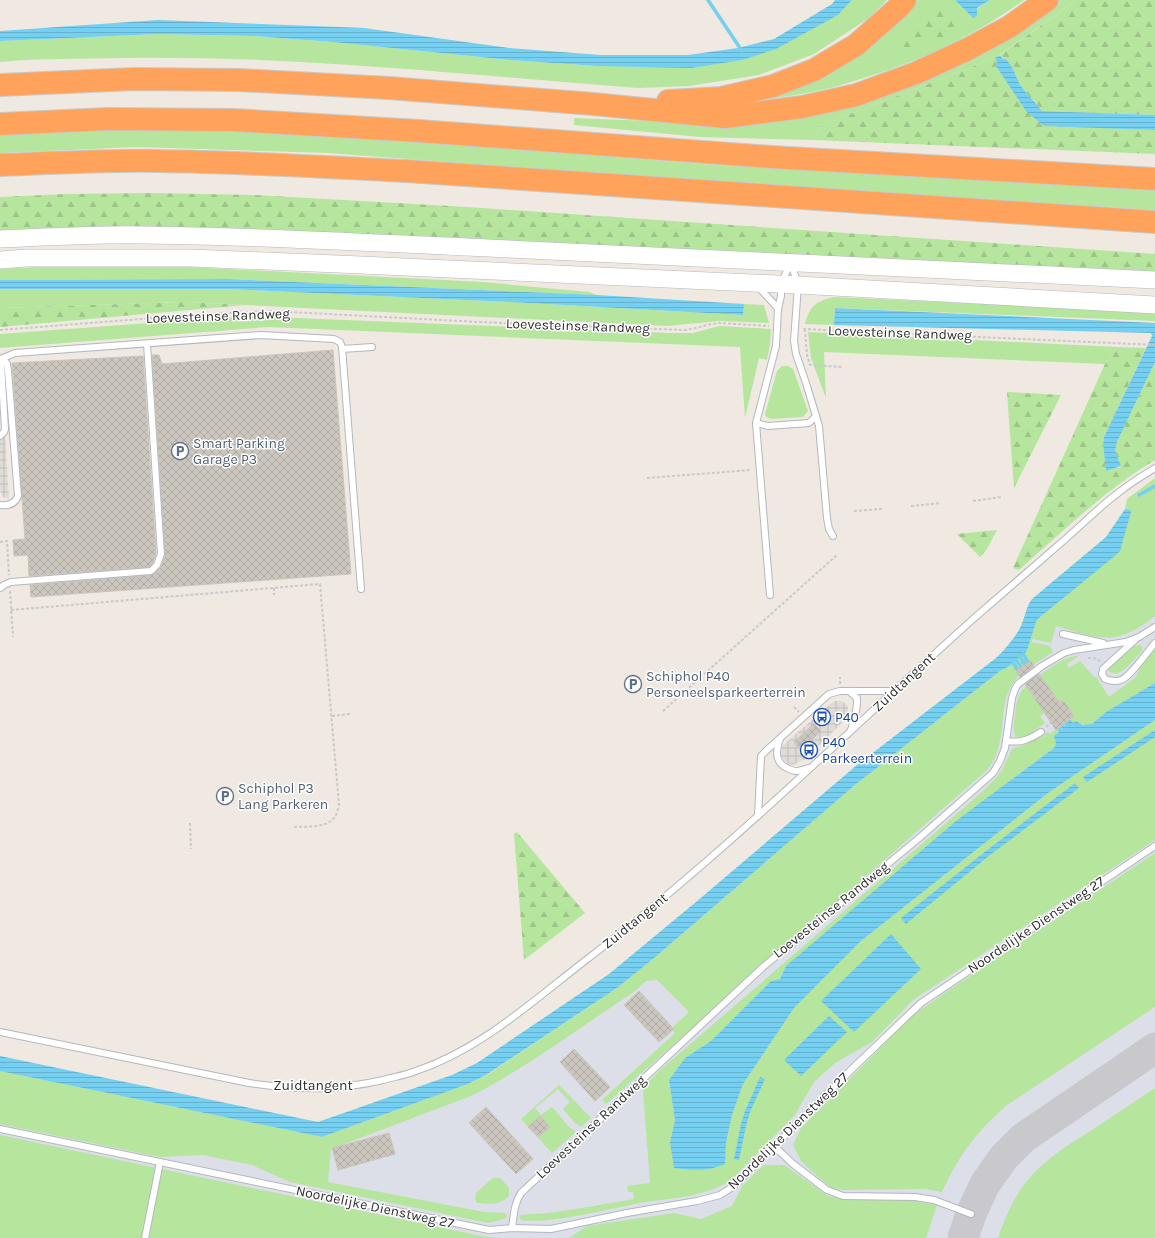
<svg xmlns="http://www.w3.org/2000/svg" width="1155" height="1238" font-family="Karla,sans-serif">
<defs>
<pattern id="forest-firs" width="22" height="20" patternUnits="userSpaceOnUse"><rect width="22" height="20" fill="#b6e59e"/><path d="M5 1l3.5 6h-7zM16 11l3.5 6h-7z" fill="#9dc588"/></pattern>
<pattern id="wetland-marsh" width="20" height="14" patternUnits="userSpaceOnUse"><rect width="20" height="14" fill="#b6e59e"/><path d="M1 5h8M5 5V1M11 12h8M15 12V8" fill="none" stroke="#9dc588"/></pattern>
<pattern id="plaza-grid" width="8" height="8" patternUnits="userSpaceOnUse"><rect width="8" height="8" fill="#dfdcd8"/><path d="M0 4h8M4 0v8" fill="none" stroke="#c0bdba"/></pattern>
<pattern id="water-rules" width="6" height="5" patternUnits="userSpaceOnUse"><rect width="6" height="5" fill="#75cff0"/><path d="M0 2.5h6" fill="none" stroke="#66b2ce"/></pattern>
<pattern id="building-cross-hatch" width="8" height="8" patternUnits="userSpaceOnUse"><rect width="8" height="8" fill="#cbc7bf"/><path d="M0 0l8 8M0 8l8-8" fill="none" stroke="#afaba4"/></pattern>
</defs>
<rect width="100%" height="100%" fill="#efe9e1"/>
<path fill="#dcdee8" d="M1155,501V1238H0V1070L322,1137L483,1080L654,967L883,763L1029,654L1039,624Z"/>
<g fill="#b6e59e">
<path d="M852,0H887L869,18L814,54L759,75L689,86L638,88C466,75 294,55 122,58C82,59 40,58 0,62V41L158,34L254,36L333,42L510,60L597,66L742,60L838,15Z"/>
<path d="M918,0H955L973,18L977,9L990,0H1024C972,38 913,64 851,82C817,93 782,97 747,102L906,16Z"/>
<path d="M1055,0H1076L995,58L822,125L814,140L700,137L574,125V118L701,123L802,114Z"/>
<path d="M269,129L434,143L714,165L1155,189V210L846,191L327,153L137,147L0,153V133L38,130Z"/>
<path d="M169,266L482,282L589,292L597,295L228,279L0,280V269L37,267Z"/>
<path d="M0,289H228L511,302L743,315L744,304L764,305L769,323L719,321L667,326L184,302L0,308Z"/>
<path d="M834,297L1155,312V321L835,308L834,325L805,324C810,306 816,301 834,297Z"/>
<path d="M245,316L669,333H693L719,326L771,329L770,344L767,360L759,358L745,418L740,347L268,327L0,348V334Z"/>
<path d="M808,332L1117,347L1105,364L824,352L826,398L811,358Z"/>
<path d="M782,366H788L793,369L808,411L803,417L771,419L766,417L765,414L777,371Z"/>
<path d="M1155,478V616C1117,647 1099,639 1056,626L1051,643L1033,639L1032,642L1050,646L1053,652L1033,665L1030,661L1027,651L1036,622L1039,618L1115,555C1126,544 1125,524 1127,509H1125L1127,499Z"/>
<path d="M1139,645L1142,646V651L1125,669L1117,674L1109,672V667L1130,648Z"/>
<path d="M1155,649V683L1106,712L1092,724C1084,727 1083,723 1076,721L1073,723L1070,719L1074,716L1063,701L1060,703L1040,675C1053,666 1064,657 1080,655L1067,664L1069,668L1080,661L1094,677H1096L1109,697L1136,677L1140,667Z"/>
<path d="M1008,667L1016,671L1019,676C1000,693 1005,723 999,745C997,755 993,763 987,770L606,1104L602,1100L675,1033L671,1029L689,1012L657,980L646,981L634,992C580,1027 528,1067 471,1096L331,1149L328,1182L484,1212L505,1213L507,1215L506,1218L493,1222L488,1223L290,1182L252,1165L203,1155L160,1157L0,1124V1071L322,1137L468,1084L487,1075L617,988L653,959L855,785L1000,671Z"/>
<path d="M1026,686L1045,713L1040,716L1045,723L1034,731L1035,733C1031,736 1028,737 1023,738C1010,740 1014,723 1015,715C1016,709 1016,702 1019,696C1020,692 1023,689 1026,686Z"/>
<path d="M1155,720V840L913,1000L872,1042L835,1063L814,1082L795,1115L731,1180C703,1198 670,1198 639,1203C614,1208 589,1214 564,1218C549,1220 536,1222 521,1220L519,1216L520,1215L548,1213L576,1209L634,1199L633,1192H628L627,1186L650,1183L643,1091L647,1084L658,1072L982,792L997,777L1002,770L1012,749L1026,744L1038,737L1039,739L1048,732L1050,734L1057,729L1059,732L1055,738L1056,744L1054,748L1016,776L786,966L780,979L771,981L711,1041L685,1058L669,1080L675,1120L670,1142L725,1164L726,1143L732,1115L743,1084L794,1008L861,941L1048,793Z"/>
<path d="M1155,853V1007L1007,1105C976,1132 959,1155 942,1192L925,1189L841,1190L832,1188L816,1175L801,1161L793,1145L801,1128L912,1016L946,992Z"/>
<path d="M559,1085L591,1118L581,1127L574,1122L563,1109L570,1102L558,1089L535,1108L541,1115L552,1107L568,1126L576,1132L552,1153L521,1119Z"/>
<path d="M1155,1088V1238H998C1006,1215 1016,1192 1033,1174C1049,1157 1069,1144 1089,1132C1111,1117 1133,1103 1155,1088Z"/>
<path d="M0,1135L481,1236L496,1238H0Z"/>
<path d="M764,1165H784L828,1196L845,1199H904L937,1205L926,1238H569L587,1226L674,1213L701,1219L732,1206L742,1186Z"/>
<path d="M493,1178H500L509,1188V1196C498,1206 491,1204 477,1203L475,1199L476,1193Z"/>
</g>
<g fill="url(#forest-firs)">
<path d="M1076,0H1155V115L1042,111L1020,85L1013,69L1000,55Z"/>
<path d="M940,1L966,28L901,52L896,39Z"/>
<path d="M995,58L1044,125L1155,130V154L814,140L822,125Z"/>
<path d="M152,193L255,195L467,207L1155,254V276L68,228L0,230V197L66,194Z"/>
<path d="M184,302L245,305L0,327V308Z"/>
<path d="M1117,347L1146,348L1104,437L1103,444L1106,470L1121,467L1115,451L1117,442L1155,362V460C1105,490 1062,532 1019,570L1013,568L1105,364Z"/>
<path d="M1007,392L1061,395L1014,488Z"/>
<path d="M997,530L987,549L980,557L957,534Z"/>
<path d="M517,832L585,913L524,960L514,834Z"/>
</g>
<path fill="url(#wetland-marsh)" d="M1027,651L1030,661L1059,703L1056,705L1027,664L1055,706L1053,708L1023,666L1052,708L1049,710L1020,668L1048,711L1046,713L1017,671L1008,667Z"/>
<g fill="url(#plaza-grid)">
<path d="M5,436L9,499L3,497L0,491V439Z"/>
<path d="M834,701H842L848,706V713L843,722L805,759L793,765L789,764L784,760L781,756L782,746Z"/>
</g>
<g fill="url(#water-rules)">
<path d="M835,0H852L838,15L776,49L742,60L691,68L597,66L510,60L333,42L254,36L158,34L0,41V31L158,20L364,28L509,48L600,55H688L738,48L774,39L832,4Z"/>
<path d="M955,0H990L977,8V16L973,18Z"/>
<path d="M1000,55L1002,58L1007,60L1013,69L1020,85L1042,111L1155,115V130L1044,126L1026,111L996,66L997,62L995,58Z"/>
<path d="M228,279L597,295L744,304L743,315L511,302L228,289H0V280Z"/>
<path d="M835,308L1155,323V362L1117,442L1115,451L1121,466L1106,471L1103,444L1104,437L1152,336L1151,333L834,325Z"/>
<path d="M1125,509L1130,510L1131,512L1120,551L1116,555L1039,618L1036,622L1027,651L1025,653L1008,667L1000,671L855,785L653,959L617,988L486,1075L468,1084L322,1137L0,1071V1056L318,1122L452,1075L477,1063L609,974L696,902L857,765L996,658C1004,651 1017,635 1021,626C1025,617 1026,607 1032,599L1106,537Z"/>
<path d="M1155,683V720L1048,793L861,941L794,1008L743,1084L732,1115L726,1143L725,1164C706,1172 694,1170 674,1168L670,1142L675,1120L669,1080L685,1058L711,1041L771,981L780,979L786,966L956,821L1054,748L1056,744L1054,736L1059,732L1057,729L1060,727L1063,730L1060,726L1063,724L1066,728L1064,724L1067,722L1069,725L1067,721L1070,719L1073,723L1076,721L1083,725L1092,724L1106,712Z"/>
<path d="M1155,730V737L1087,782L1083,777Z"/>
<path d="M1075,783L1079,788L990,855L906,924L901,918L986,851Z"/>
<path d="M891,934L921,969L854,1032L821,1001Z"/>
<path d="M829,1016L847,1032L801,1076L784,1060Z"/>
<path d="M760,1077L765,1079L750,1112L746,1126L739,1160L734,1159L741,1124L745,1111Z"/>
</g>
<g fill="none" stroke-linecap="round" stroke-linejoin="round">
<g stroke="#75cff0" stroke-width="3.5">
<path d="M708,0L742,51"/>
<path d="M1139,495L1155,486"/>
<path d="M1023,654L1040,679"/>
<path d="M1020,657L1036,681"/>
<path d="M1016,660L1033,684"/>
<path d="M1013,663L1029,686"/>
</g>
<path stroke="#c9c8cc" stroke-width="31" d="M963,1238L971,1214L985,1184L1004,1157L1023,1138L1155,1048"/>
</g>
<g fill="url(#building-cross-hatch)" stroke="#cbc5ba">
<path d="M333,350L351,574L31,597L30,585L151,575L154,574L161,567L165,554L152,355H159L162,364Z"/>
<path d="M143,356L156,553L153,563L149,567L29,576L28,555L14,556L13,540L25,539L12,363Z"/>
<path d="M1031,661L1034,666L1020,677L1016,671Z"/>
<path d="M1039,674L1060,703L1063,700L1074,716L1056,730L1025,684Z"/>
<path d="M814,724L821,731L801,750L794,742Z"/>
<path d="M639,991L674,1029L659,1042L624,1005Z"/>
<path d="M574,1049L610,1087L595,1101L560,1062Z"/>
<path d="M486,1107L533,1159L516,1174L469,1123Z"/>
<path d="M540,1116L550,1127L538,1137L528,1127Z"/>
<path d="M389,1133L395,1154L338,1170L332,1148Z"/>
</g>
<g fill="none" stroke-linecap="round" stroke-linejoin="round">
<g stroke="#b4b7c1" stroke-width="8">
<g id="lane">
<path d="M792,266L798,285L794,341L796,354L806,383L819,426L827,518L829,529L833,536"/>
<path d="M757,286C763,292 774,303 778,309"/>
<path d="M342,349L372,347"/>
<path d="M756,423L768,426L809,423L816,416"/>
<path d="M0,436L4,432L5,429L1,364L3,358L15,353L261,335L334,339L340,342L342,347L361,589"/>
<path d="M0,505C8,506 15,504 18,496L8,371L7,364L3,358L1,359"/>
<path d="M0,588L4,585L11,582L151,571L157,565L161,554L147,344"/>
<path d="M770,595L756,423L776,346L778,309L781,296V284L790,264"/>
<path d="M1063,634L1103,643"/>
<path d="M1135,640L1103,669L1102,674L1105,679C1110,681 1115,682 1121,680C1130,677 1147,652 1155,643"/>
<path d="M849,691L857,698C858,709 854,720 851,730"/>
<path d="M780,739C776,750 774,762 787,768C789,769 793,771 796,771C800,771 805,769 809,768"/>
<path d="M1006,741C1022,743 1028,740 1041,732"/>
<path d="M758,816L761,756L768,749L829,694L840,691H894"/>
<path d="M0,1032L249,1083C296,1090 336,1091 383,1080C394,1077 406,1075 416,1071C481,1049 533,1001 586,960C722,856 845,734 972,620C1002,594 1032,568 1062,542C1082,525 1101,505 1122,490C1132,482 1144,475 1155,468"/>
<path d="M0,1129L489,1230L512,1228L551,1229L627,1213L697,1201L720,1195L734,1186L855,1066L921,1003L1155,846"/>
<path d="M774,1146L793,1164L827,1190L843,1196L915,1197L934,1200L971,1214"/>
<path d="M512,1228C514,1215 514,1204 521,1193L763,967L918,839L993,773L1000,761L1005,748L1012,698L1015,689L1018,684L1042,666L1064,653L1074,650L1126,642L1139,637L1155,627"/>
<path d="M145,1238L160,1162"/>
</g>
</g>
<g stroke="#b4b7c1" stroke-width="18">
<g id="secondary">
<path d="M0,239C48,237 97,234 145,235C259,236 374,243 488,248C710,259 932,271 1155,280"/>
<path d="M0,260L26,258H191L361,265L798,285L1155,305"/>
</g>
</g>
<g stroke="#c9c9c9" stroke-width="24">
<g id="highway">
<path d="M0,85L134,79L239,80L389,88L593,104L725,117L802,107L856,95L916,73L966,50L1009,27L1047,0"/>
<path d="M668,101L721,98L773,86L814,70L856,45L899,7L905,0"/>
<path d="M0,124L108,119L233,120L419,131L771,157L1155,179"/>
<path d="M0,165C52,163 105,160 158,161C241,162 324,167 406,171L1155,222"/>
</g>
</g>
<g stroke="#c9c9c9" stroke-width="2" stroke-dasharray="3 2" stroke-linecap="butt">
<path d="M803,329L1155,345"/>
<path d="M805,329L807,355L810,365L842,367"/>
<path d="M0,330L205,314L270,311L479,322L684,330C696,329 707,324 718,323L769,326"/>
<path d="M647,478L751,470"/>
<path d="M973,501L1002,497"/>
<path d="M911,506L941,503"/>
<path d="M854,511L882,509"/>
<path d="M0,542L7,541L9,575"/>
<path d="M274,588V595"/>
<path d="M10,591L13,637"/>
<path d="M11,610L320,584L339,805C338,809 337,814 335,817C326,829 306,826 293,827"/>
<path d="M1088,658H1094L1100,661"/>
<path d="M840,684V677"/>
<path d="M794,707L799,712"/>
<path d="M663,711L838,554"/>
<path d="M332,716L350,714"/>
<path d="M1046,727L1051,722"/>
<path d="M190,823L191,849"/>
</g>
<use href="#lane" stroke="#fff" stroke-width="6"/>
<use href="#secondary" stroke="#fff" stroke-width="17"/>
<use href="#highway" stroke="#ffa35c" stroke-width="22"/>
</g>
<defs>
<g id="parking-ring" transform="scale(0.9)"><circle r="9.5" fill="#fff" stroke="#5c6f8a" stroke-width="1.5"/><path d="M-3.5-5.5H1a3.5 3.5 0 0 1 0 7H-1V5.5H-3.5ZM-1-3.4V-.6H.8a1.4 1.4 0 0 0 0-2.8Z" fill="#5c6f8a"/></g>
<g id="bus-ring" transform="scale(0.9)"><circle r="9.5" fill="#fff" stroke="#1a4fb4" stroke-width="1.5"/><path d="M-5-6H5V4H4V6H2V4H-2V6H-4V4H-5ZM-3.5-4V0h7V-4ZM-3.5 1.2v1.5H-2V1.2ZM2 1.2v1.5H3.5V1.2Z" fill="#1a4fb4"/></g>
</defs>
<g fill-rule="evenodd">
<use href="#parking-ring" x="180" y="451"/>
<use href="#parking-ring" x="633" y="684"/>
<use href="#bus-ring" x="822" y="717"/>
<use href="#bus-ring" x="809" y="750"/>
<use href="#parking-ring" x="225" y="796"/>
</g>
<g text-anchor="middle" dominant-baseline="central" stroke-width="3" stroke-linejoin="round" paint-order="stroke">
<g font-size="14" fill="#2e2e2e" stroke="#fff">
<text transform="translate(218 316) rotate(-2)">Loevesteinse Randweg</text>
<text transform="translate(578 326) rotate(2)">Loevesteinse Randweg</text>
<text transform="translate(900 333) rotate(2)">Loevesteinse Randweg</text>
<text transform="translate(904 682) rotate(-43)">Zuidtangent</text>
<text transform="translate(831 910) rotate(-39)">Loevesteinse Randweg</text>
<text transform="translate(635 921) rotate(-39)">Zuidtangent</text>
<text transform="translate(1036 925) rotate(-34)">Noordelijke Dienstweg 27</text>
<text x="313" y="1085">Zuidtangent</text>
<text transform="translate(591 1127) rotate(-43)">Loevesteinse Randweg</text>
<text transform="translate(788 1131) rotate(-44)">Noordelijke Dienstweg 27</text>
<text transform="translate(375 1207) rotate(12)">Noordelijke Dienstweg 27</text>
</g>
<g font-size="14" fill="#4e5e75" stroke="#fff" text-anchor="start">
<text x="193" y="443">Smart Parking<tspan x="193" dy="16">Garage P3</tspan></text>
<text x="646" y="676">Schiphol P40<tspan x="646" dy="16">Personeelsparkeerterrein</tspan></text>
<text x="238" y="788">Schiphol P3<tspan x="238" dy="16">Lang Parkeren</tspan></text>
</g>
<g font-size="14" fill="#164399" stroke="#fff" text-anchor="start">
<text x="835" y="717">P40</text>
<text x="822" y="742">P40<tspan x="822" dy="16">Parkeerterrein</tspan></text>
</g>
</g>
</svg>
